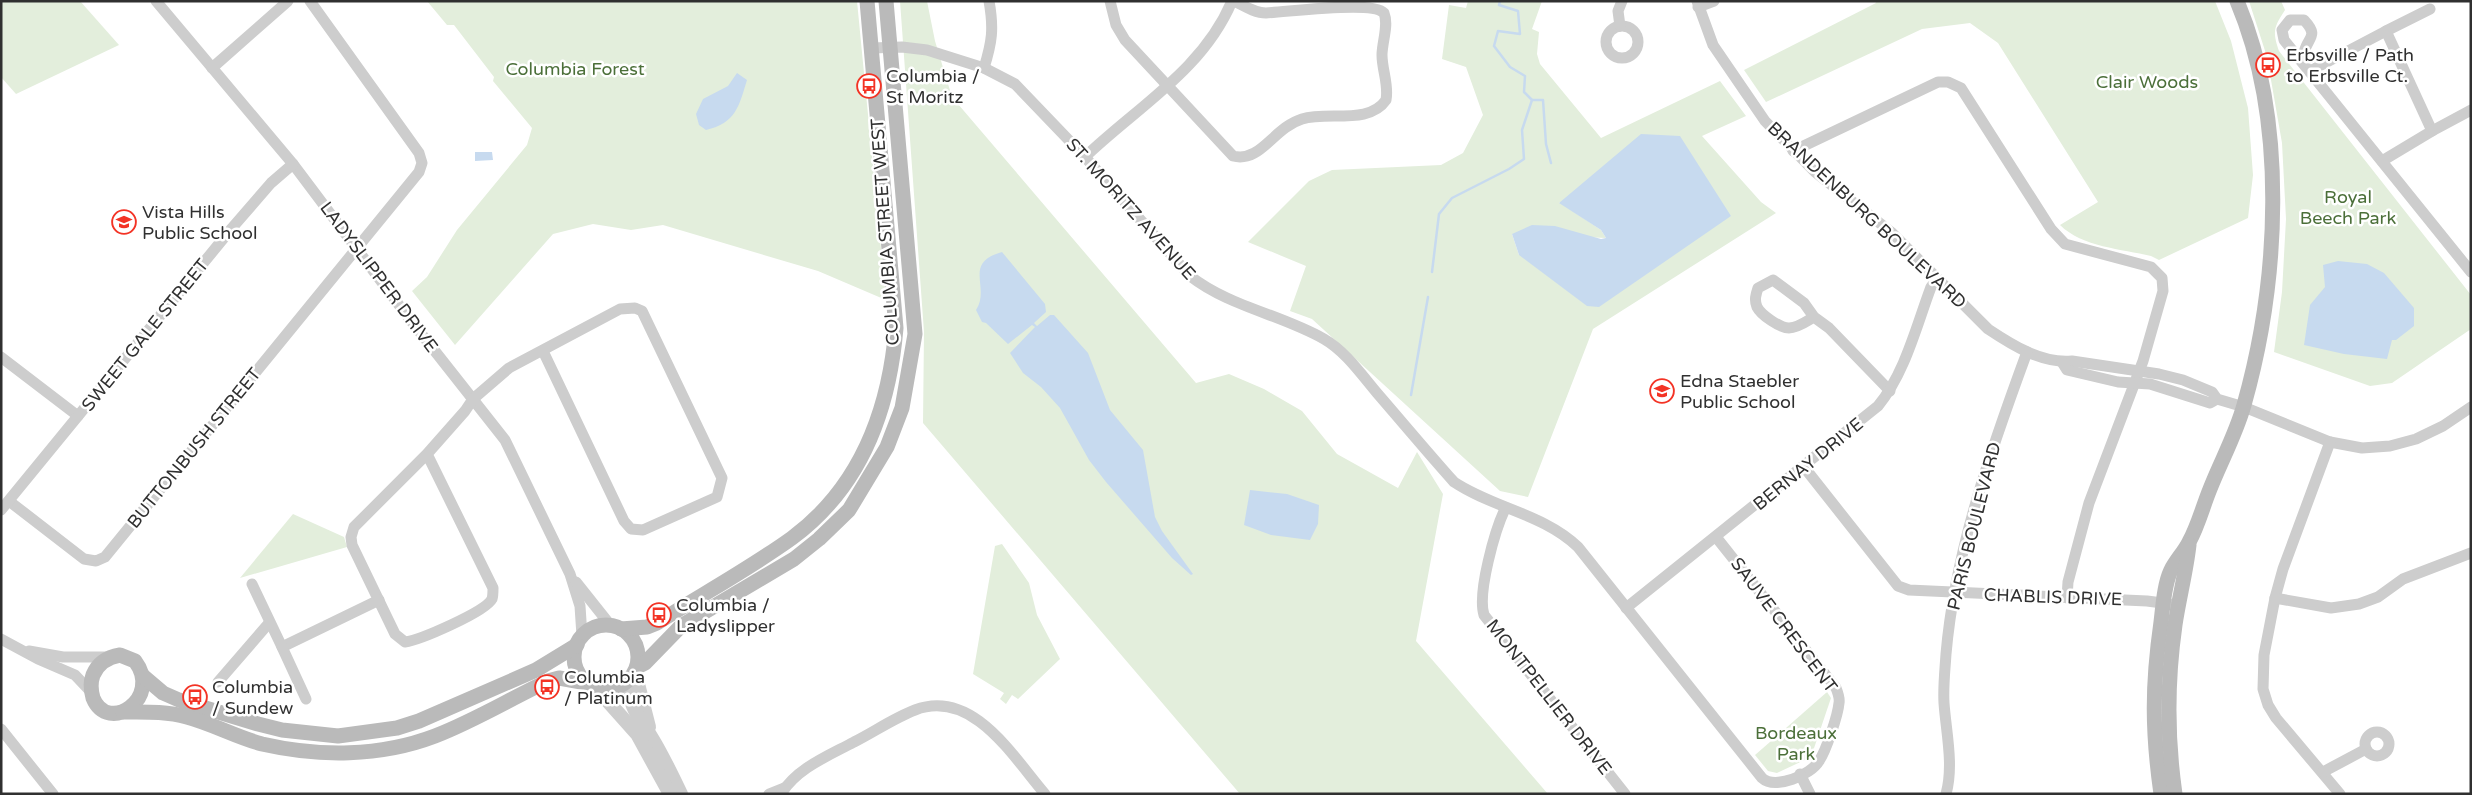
<svg xmlns="http://www.w3.org/2000/svg" width="2472" height="795" font-family="'Varela Round',sans-serif">
<rect width="100%" height="100%" fill="#fff"/>
<g fill="#e3eedc" fill-rule="evenodd">
<path d="M1,1H80L119,45L16,94L1,77Z"/>
<path d="M427,1H857L886,300L818,271L663,225L631,230L593,224L553,234L455,345L412,291L427,277L457,230L527,145L532,128L493,81L494,77L454,25H447Z"/>
<path d="M900,1H927L935,41L952,97L1196,383L1229,374L1264,389L1302,411L1337,454L1398,488L1417,452L1443,494L1416,641L1548,794H1240L923,423L924,332Z"/>
<path d="M1468,1H1542L1532,29L1539,32L1537,54L1540,64L1601,138L1720,81L1746,116L1702,136L1761,202L1776,213L1593,329L1528,497L1500,491L1312,319L1290,311L1306,266L1248,242L1309,181L1332,170L1441,165L1463,153L1483,115L1466,67L1442,59L1449,5L1466,8ZM1559,202L1731,216L1519,255L1512,234L1606,238L1601,230Z"/>
<path d="M1875,1H2215L2231,41L2248,108L2253,175L2248,218L2159,260L2151,256C2122,249 2082,247 2060,225L2098,202L1998,43L1970,23L1922,29L1766,102L1744,70L1876,3Z"/>
<path d="M2249,1H2281L2285,10C2274,27 2272,31 2279,51L2471,295V329L2392,383L2370,386L2274,352L2282,292L2286,219L2282,143L2267,57Z"/>
<path d="M293,514L344,537L347,547L240,578Z"/>
<path d="M1002,544L1029,583L1037,615L1060,659L1018,699L1012,695L1006,704L1000,699L1004,693L973,674L995,546Z"/>
<path d="M1827,692L1831,698L1811,757L1777,773L1768,771L1755,755Z"/>
</g>
<g fill="#c7daef">
<path d="M737,73L747,80C739,106 736,123 706,130L699,125L696,114L703,99L728,86Z"/>
<path d="M1641,134L1680,136L1731,216L1599,307L1587,306L1519,255L1512,234L1532,225L1555,226L1601,239L1606,238L1601,230L1559,203Z"/>
<path d="M475,152H492L493,160L475,161Z"/>
<path d="M1002,252L1045,304L1046,312L1034,323L1037,326L1050,315H1054L1088,353L1110,410L1143,450L1155,517L1162,531L1193,574L1191,575L1172,558L1106,482L1089,460L1060,408L1041,387L1023,373L1010,353L1035,327L1032,325L1008,344L986,323L982,322L976,310C991,287 962,263 1002,252Z"/>
<path d="M2338,261L2367,264L2384,273L2414,308V326L2396,340H2392L2387,359L2344,354L2304,345L2310,305L2325,287L2323,265Z"/>
<path d="M1250,490L1287,494L1319,505L1318,524L1310,540L1271,535L1244,525Z"/>
</g>
<g fill="none" stroke-linecap="round" stroke-linejoin="round">
<g stroke="#c7daef" stroke-width="2.5">
<path d="M1500,1L1499,5L1518,11L1520,34L1498,31L1494,46L1510,67L1525,76L1524,92L1532,100H1543L1546,144L1551,163"/>
<path d="M1432,272L1439,214L1452,198L1509,169L1524,159L1522,130L1532,100"/>
<path d="M1411,395L1428,297"/>
</g>
<g stroke="#cdcdcd" stroke-width="11">
<path d="M156,1L293,164L408,317L505,440L570,574L580,606L582,636"/>
<path d="M1110,1L1116,25L1125,40L1233,156C1261,163 1273,128 1302,119C1328,111 1369,125 1386,100C1389,85 1382,70 1382,55C1382,42 1389,25 1384,13C1372,0 1289,12 1266,13C1255,13 1244,6 1234,1"/>
<path d="M1697,1L1713,45L1765,121L1815,172L1891,232L1988,329C2012,345 2042,364 2072,361L2159,374L2183,380L2212,392L2217,399L2244,407L2330,442L2362,448L2390,446L2416,439L2443,426L2471,407"/>
<path d="M1698,7L1714,1"/>
<circle cx="1622" cy="42" r="16"/>
<path d="M1620,26L1618,11L1622,1"/>
<path d="M2386,31L2430,9"/>
<path d="M872,48L902,47L927,50L984,68L1015,84L1085,157L1190,276C1230,307 1280,314 1324,339C1345,351 1361,374 1377,393C1403,423 1428,453 1454,482C1493,508 1544,514 1578,547L1762,778C1775,790 1811,775 1819,761C1826,751 1838,715 1839,703C1840,698 1838,693 1836,688L1716,537"/>
<path d="M2305,65C2305,62 2303,56 2304,53C2307,37 2320,37 2304,20H2290L2282,30L2284,40L2471,272"/>
<path d="M212,68L288,1"/>
<path d="M984,68C992,42 994,29 989,1"/>
<path d="M2310,71L2386,31L2432,131L2382,161"/>
<path d="M2432,131L2471,110"/>
<path d="M1793,151L1938,82H1948L1961,88L2051,229L2065,244L2151,267L2162,278L2163,291L2143,361L2089,503L2068,582L2067,598"/>
<path d="M1085,157C1137,107 1203,70 1232,1"/>
<path d="M1814,317C1807,321 1798,328 1789,328C1780,328 1761,315 1757,307C1754,300 1756,294 1758,288L1773,280L1804,303L1814,317L1829,328L1890,391"/>
<path d="M1,357L78,416"/>
<path d="M2062,362L2067,370L2118,382L2150,384L2210,403L2217,399"/>
<path d="M2330,442L2283,569L2275,598L2264,655L2263,689L2268,705L2276,718L2340,794"/>
<path d="M427,454L493,588C493,591 493,596 492,599C485,612 420,640 405,642L395,634L352,545L351,537L354,527L427,454L465,411L473,399L509,368L620,309L635,308L642,311L722,478L717,497L643,530L631,529L624,521L543,351"/>
<path d="M1804,467L1898,586L1909,590L2147,601L2170,604"/>
<path d="M9,501L84,559L96,561L105,557L419,172L422,163L419,153L310,1"/>
<path d="M1505,509C1495,530 1477,593 1484,615L1625,794"/>
<path d="M1,510L232,228L271,183L293,164"/>
<path d="M576,582L611,626"/>
<path d="M252,584L282,647L379,600"/>
<path d="M2275,598L2331,608L2359,604L2378,597L2403,579L2471,553"/>
<path d="M1626,608L1878,406C1905,373 1916,327 1931,287L1937,279"/>
<path d="M1,639L38,659L75,675L92,693"/>
<path d="M282,647L306,699"/>
<path d="M29,651L63,657H112"/>
<path d="M218,682L269,623"/>
<path d="M1,729L53,794"/>
<circle cx="2377" cy="744" r="12"/>
<path d="M2323,772L2366,749"/>
<path d="M1800,774L1810,794"/>
<path d="M769,794L784,788"/>
<path d="M781,794C797,768 828,756 854,742C874,732 894,718 915,710C973,688 1013,757 1045,794"/>
<path d="M1946,794C1954,765 1946,732 1944,703C1943,687 1945,670 1946,654C1955,550 1991,450 2027,352"/>
</g>
<g stroke="#cdcdcd" stroke-width="14">
<path d="M635,672L649,727"/>
<path d="M627,682C632,713 637,713 652,738C663,756 672,775 681,794"/>
<path d="M596,688L637,734L670,794"/>
</g>
<g stroke="#bababa" stroke-width="15">
<circle cx="606" cy="657" r="32"/>
<path d="M621,629L647,627L657,623C701,595 749,569 792,538C861,487 889,411 896,328L867,1"/>
<path d="M120,655L135,661C163,698 108,735 93,698C91,691 90,683 93,675C98,663 108,657 120,655Z"/>
<path d="M637,667L645,663L681,626L794,559L819,539L849,510L887,447L902,408L915,334L886,1"/>
<path d="M143,676L163,693L179,700L258,724L282,730L338,736L397,728L419,721L536,670L577,645"/>
<path d="M123,712C144,712 166,711 187,717C213,724 236,737 262,744C319,757 380,757 435,736C474,721 510,699 548,681L559,678L587,683"/>
<path d="M2161,794C2152,731 2152,685 2161,622C2163,606 2164,585 2171,570C2176,560 2184,552 2189,542C2198,526 2203,506 2210,489C2221,461 2236,434 2244,405C2279,281 2288,122 2237,1"/>
<path d="M2175,794C2167,738 2167,681 2175,625C2179,598 2186,572 2189,545"/>
</g>
</g>
<defs>
<g id="bus-ring" transform="scale(1.25)"><circle r="9.5" fill="#fff" stroke="#f33325" stroke-width="1.5"/><path d="M-5-6H5V4H4V6H2V4H-2V6H-4V4H-5ZM-3.5-4V0h7V-4ZM-3.5 1.2v1.5H-2V1.2ZM2 1.2v1.5H3.5V1.2Z" fill="#f33325"/></g>
<g id="school-ring" transform="scale(1.25)"><circle r="9.5" fill="#fff" stroke="#f33325" stroke-width="1.5"/><path d="M0-5L7-2L0 1L-7-2ZM-4 1L0 2.5L4 1V4Q0 6-4 4Z" fill="#f33325"/></g>
</defs>
<g fill-rule="evenodd">
<use href="#bus-ring" x="2268" y="65"/>
<use href="#bus-ring" x="869" y="86"/>
<use href="#school-ring" x="124" y="222"/>
<use href="#school-ring" x="1662" y="391"/>
<use href="#bus-ring" x="659" y="615"/>
<use href="#bus-ring" x="547" y="687"/>
<use href="#bus-ring" x="195" y="697"/>
</g>
<g text-anchor="middle" dominant-baseline="central" stroke-width="5" stroke-linejoin="round" paint-order="stroke">
<g font-size="18" fill="#303030" stroke="#fff" text-anchor="start">
<text x="2286" y="55">Erbsville / Path<tspan x="2286" dy="21">to Erbsville Ct.</tspan></text>
<text x="886" y="76">Columbia /<tspan x="886" dy="21">St Moritz</tspan></text>
<text x="142" y="212">Vista Hills<tspan x="142" dy="21">Public School</tspan></text>
<text x="1680" y="381">Edna Staebler<tspan x="1680" dy="21">Public School</tspan></text>
<text x="676" y="605">Columbia /<tspan x="676" dy="21">Ladyslipper</tspan></text>
<text x="564" y="677">Columbia<tspan x="564" dy="21">/ Platinum</tspan></text>
<text x="212" y="687">Columbia<tspan x="212" dy="21">/ Sundew</tspan></text>
</g>
<g font-size="18" fill="#4b6f39" stroke="#fff">
<text x="575" y="69">Columbia Forest</text>
<text x="2147" y="82">Clair Woods</text>
<text x="2348" y="197">Royal<tspan x="2348" dy="21">Beech Park</tspan></text>
<text x="1796" y="733">Bordeaux<tspan x="1796" dy="21">Park</tspan></text>
</g>
<g font-size="18" fill="#303030" stroke="#fff">
<text transform="translate(1131 209) rotate(48)">ST. MORITZ AVENUE</text>
<text transform="translate(1867 215) rotate(43)">BRANDENBURG BOULEVARD</text>
<text transform="translate(885 232) rotate(-94)">COLUMBIA STREET WEST</text>
<text transform="translate(379 277) rotate(53)">LADYSLIPPER DRIVE</text>
<text transform="translate(145 335) rotate(-51)">SWEET GALE STREET</text>
<text transform="translate(194 448) rotate(-51)">BUTTONBUSH STREET</text>
<text transform="translate(1808 464) rotate(-39)">BERNAY DRIVE</text>
<text transform="translate(1974 526) rotate(-76)">PARIS BOULEVARD</text>
<text transform="translate(2053 597) rotate(2)">CHABLIS DRIVE</text>
<text transform="translate(1784 625) rotate(53)">SAUVE CRESCENT</text>
<text transform="translate(1549 697) rotate(52)">MONTPELLIER DRIVE</text>
</g>
</g>
<rect width="2472" height="795" fill="none" stroke="#303030" stroke-width="5"/>
</svg>
